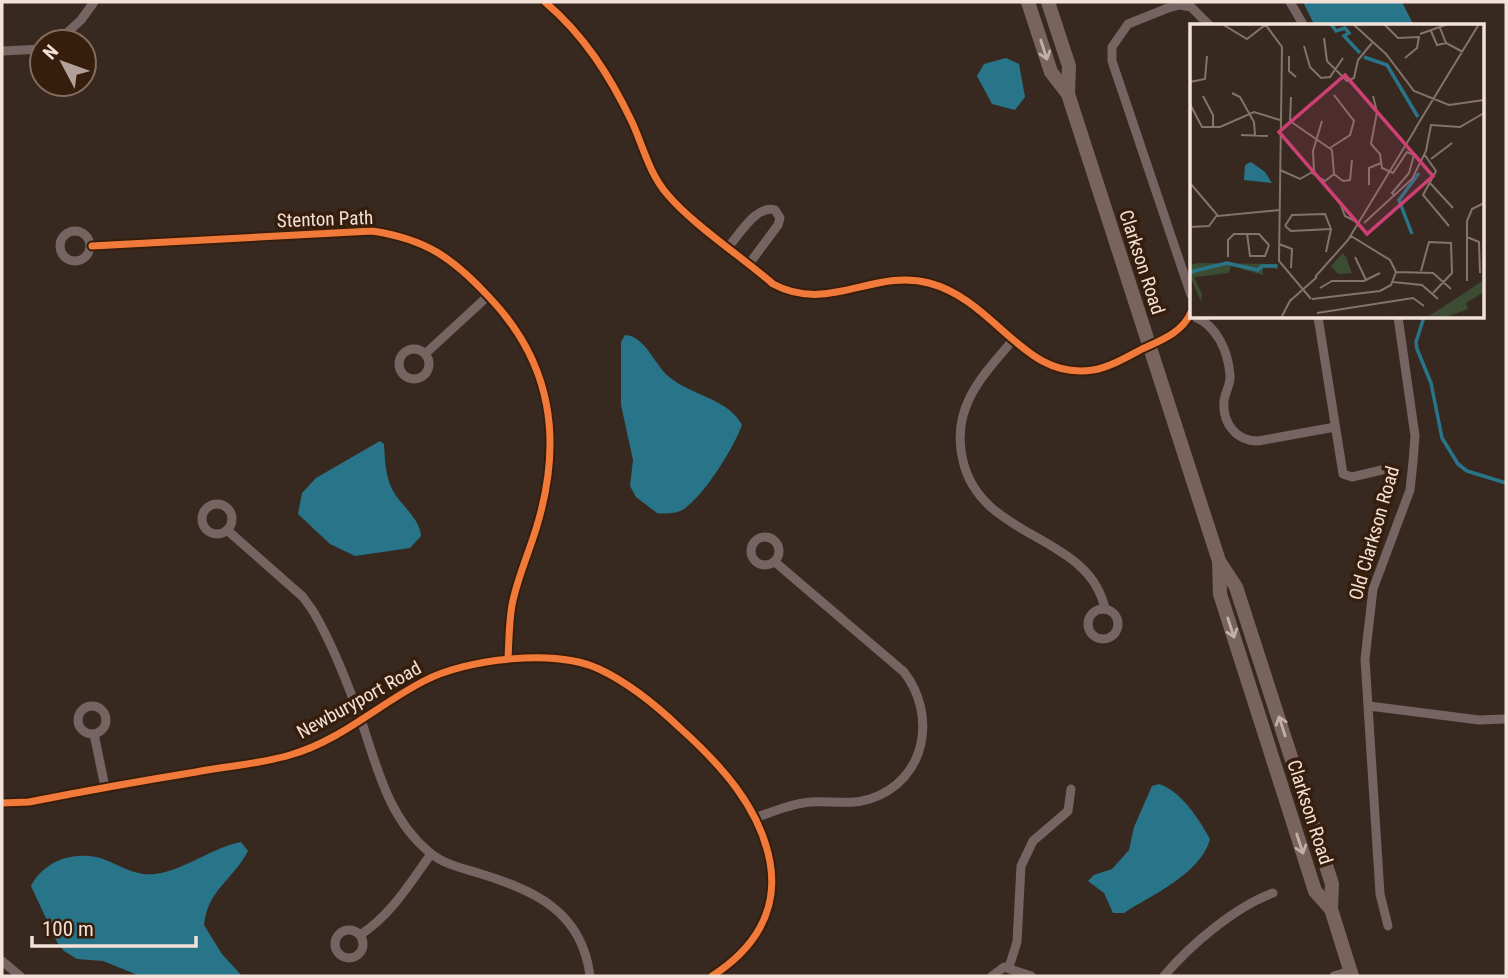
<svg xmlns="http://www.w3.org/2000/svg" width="1508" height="978" font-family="'Roboto Condensed',sans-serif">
<rect width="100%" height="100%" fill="#372920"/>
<g fill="#28758a">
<path d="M1303,2H1402L1414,26H1315Z"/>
<path d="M1006,58L1019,64L1025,97L1015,110L992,104L977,76L984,64Z"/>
<path d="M625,335C645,336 655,365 668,376C691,396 728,398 742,425C733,449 705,494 684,509C676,514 666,514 657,513L636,497L630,486L633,460L621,405V342Z"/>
<path d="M380,441L384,444C385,459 385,475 392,489C400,505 420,518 421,536L410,548L355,556L330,544L298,514L302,493L316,478Z"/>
<path d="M1159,784C1181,791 1199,819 1210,839C1201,874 1151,895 1124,913H1113L1104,893L1088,881L1094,875L1112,869L1129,850L1134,827L1152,786Z"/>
<path d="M241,842L248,851C233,880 208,889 204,925L222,954L242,976H140L103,961L77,959L64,951L57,942L31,886C42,865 64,854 89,856C114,858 132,880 161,873C189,867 212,848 241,842Z"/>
</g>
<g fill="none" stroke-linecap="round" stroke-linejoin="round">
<path stroke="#28758a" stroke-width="3.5" d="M1424,317L1416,342L1417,349L1431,383L1442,438L1458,464L1467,471L1506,483"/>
<g stroke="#756461" stroke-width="9">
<path d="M545,2C584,35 610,76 632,122C643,146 649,173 667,194C692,224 742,257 773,284C829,314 874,268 929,283C997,301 1023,381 1093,370C1110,367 1127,357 1142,349C1162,340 1183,332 1191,312"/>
<path d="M1290,2L1304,26"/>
<path d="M57,42L81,20L94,2"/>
<path d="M2,51L42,49"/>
<circle cx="75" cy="246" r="15"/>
<path d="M92,246L372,231C426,239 453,258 489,297C553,364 563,442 536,529C528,555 517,579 512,605C509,622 509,641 508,658"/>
<path d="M729,246C740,234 757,204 775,210L780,218L778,225L749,264"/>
<path d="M1191,295L1112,61V47L1128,24L1168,8L1180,5L1191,7L1210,26"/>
<path d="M1195,317C1217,326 1228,351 1230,375C1231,384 1225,392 1224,401C1222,424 1237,441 1258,441L1335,427"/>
<path d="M1318,317L1343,474L1352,477L1386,469"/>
<path d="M1014,339C982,376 950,408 963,461C982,541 1089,533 1105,609"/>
<circle cx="414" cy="364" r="15"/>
<path d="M425,354L488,296"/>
<circle cx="217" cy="519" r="15"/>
<path d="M227,530L303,597L313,611C333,645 348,685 362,723C378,770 389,819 429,852C443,864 461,868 478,873C534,890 582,911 590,976"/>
<circle cx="765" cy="551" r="14"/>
<circle cx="1103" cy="624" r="15"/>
<circle cx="92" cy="720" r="14"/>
<path d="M1369,706L1479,720L1506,719"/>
<path d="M94,734L105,787"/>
<path d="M2,803L29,802C85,791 140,781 196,772C227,766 260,764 290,755C340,741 379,704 424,681C465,659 556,648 599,669C629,683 657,706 680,728C720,764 760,807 770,862C779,912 753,950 712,976"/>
<path d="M754,818C773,812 792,803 811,802C831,801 851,805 870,799C927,780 937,715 904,672L775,562"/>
<path d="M1388,926L1380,894L1365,659L1373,589L1410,490L1413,462L1415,436L1398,317"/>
<circle cx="349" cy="944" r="14"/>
<path d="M360,935C391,915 410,883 431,854"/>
<path d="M2,961L20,976"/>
<path d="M1009,967L1017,942L1021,866L1033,841L1068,811L1071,789"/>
<path d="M992,976L1004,967L1031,976"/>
<path d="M1164,976C1190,945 1235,907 1273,893"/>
<path d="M1334,976L1350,971"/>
</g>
<g stroke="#78645d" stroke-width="14">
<path d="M1028,2L1051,72L1068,94"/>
<path d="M1048,2L1069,66L1068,94L1219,561L1220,594L1315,891L1331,909"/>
<path d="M1219,561L1236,587L1332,884L1331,909L1352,976"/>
</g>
<g stroke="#371e0c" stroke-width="11">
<g id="cycleway">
<path d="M545,2C584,35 610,76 632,122C643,146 649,173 667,194C692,224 742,257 773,284C829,314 874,268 929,283C997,301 1023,381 1093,370C1110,367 1127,357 1142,349C1162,340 1183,332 1191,312"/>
<path d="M92,246L372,231C426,239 453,258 489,297C553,364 563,442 536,529C528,555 517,579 512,605C509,622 509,641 508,658"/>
<path d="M2,803L29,802C85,791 140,781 196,772C227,766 260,764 290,755C340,741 379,704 424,681C465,659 556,648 599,669C629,683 657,706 680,728C720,764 760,807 770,862C779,912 753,950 712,976"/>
</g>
</g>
<use href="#cycleway" stroke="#f17a3a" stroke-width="7"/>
</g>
<defs><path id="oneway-shaft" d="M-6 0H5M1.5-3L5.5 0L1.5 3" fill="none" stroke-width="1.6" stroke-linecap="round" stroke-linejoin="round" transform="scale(1.75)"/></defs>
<g stroke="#c2b0a7">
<use href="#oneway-shaft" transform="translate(1044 50) rotate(72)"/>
<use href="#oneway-shaft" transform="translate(1231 628) rotate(72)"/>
<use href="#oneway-shaft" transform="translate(1282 726) rotate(-108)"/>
<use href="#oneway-shaft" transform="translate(1300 844) rotate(72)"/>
</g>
<g text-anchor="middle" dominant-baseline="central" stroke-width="7" stroke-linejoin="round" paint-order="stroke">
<g font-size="19" fill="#f4e2d8" stroke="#371e0c">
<text transform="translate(325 219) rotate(-2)">Stenton Path</text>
<text transform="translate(1142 262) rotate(72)">Clarkson Road</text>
<text transform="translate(1374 533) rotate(-74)">Old Clarkson Road</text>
<text transform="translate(359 700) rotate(-29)">Newburyport Road</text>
<text transform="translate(1310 812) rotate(72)">Clarkson Road</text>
</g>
</g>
<g transform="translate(1190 24)">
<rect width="294" height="294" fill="#372920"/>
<path d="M294,256V268L276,279L278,285L253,294H141L239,292Z" fill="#3b4c32"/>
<path d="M153,229L156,233L162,249L148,250L141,242ZM8,239L88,240V245L73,243V251L41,242L39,249L4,253L12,270L11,278L0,252V241Z" fill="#3b4c32"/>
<path d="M61,138L75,148L82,159L54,156L55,141Z" fill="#28758a"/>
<path fill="none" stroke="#28758a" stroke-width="3.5" d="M141,0L146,7L155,4L159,9L154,12L170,29M174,33L197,41L228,93M222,210L209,176L229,149M0,248L37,239L68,246L72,242H87"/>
<path fill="none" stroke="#83736a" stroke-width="2" d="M32,0L57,15L75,1M75,0L92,23L89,237L121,275M163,0L196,30L224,67L259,81L294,76M194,0L208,14L229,13L227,24L215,34M250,4L256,19L273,28M241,7L247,21L256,19M230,10L258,0M134,14L137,37L157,57L164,54L168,36L182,19M114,22L120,43L131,54L140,53L153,34M99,32V47L106,53M0,58L15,55L17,32M42,69L50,73L64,98L65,111M13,72L23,91V104M183,72L187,88L181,120L190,130L192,144L203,149L217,128L224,131L219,149L202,169L205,172M101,73L100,97L142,126L144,150M0,80L12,103H30L64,88L90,96M225,105L289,0M51,111L78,112M140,124L160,111L164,97L144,71M234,130L246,147L233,171L259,202M241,135L262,119M90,146L110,155L124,147L123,127L132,97M122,149L135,157L144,150M144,150L153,157L160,156L162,136M239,158L263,184M0,159L28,192L90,186M179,161V144L191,139M149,176L155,192L169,199M174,199L222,155L236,127L241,101L270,103L294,89M95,202L102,191L135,190L141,205L136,228M95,202L101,207L141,205M0,203L19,202L27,191M57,209L60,232H75L79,221M161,212L200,236L206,248M277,213L289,218L290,249M89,220L102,225L101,244M38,229V233V216L44,210H69L79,221M165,233L176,256M231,247L239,218L261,219L262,249L243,269M206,248L243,249L261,265M125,253L158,216L226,104M277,257V197L282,185L294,179M203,258L232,261L248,275M130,264L142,257H174L190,249M122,275L190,267L201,261L206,248M101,276L127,253M127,289L223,274L234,282M91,294L101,275"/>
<path fill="#cc4074" fill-opacity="0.15" stroke="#cc4074" stroke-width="3.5" d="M155,51L243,152L177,210L89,108Z"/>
<rect width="294" height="294" fill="none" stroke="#f4e2d8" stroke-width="3.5"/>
</g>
<rect width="1508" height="978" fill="none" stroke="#f4e2d8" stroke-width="7"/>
<g transform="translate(63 63) rotate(311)"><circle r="33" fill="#371e0c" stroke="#836c5e" stroke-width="2"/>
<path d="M0-5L12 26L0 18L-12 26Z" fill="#b2a198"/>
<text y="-10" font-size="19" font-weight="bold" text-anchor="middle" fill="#f4e2d8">N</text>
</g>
<path d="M32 936v10h164v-10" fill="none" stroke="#f4e2d8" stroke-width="3.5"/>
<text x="42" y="936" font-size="21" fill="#f4e2d8" stroke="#371e0c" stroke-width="5" paint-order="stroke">100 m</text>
</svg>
